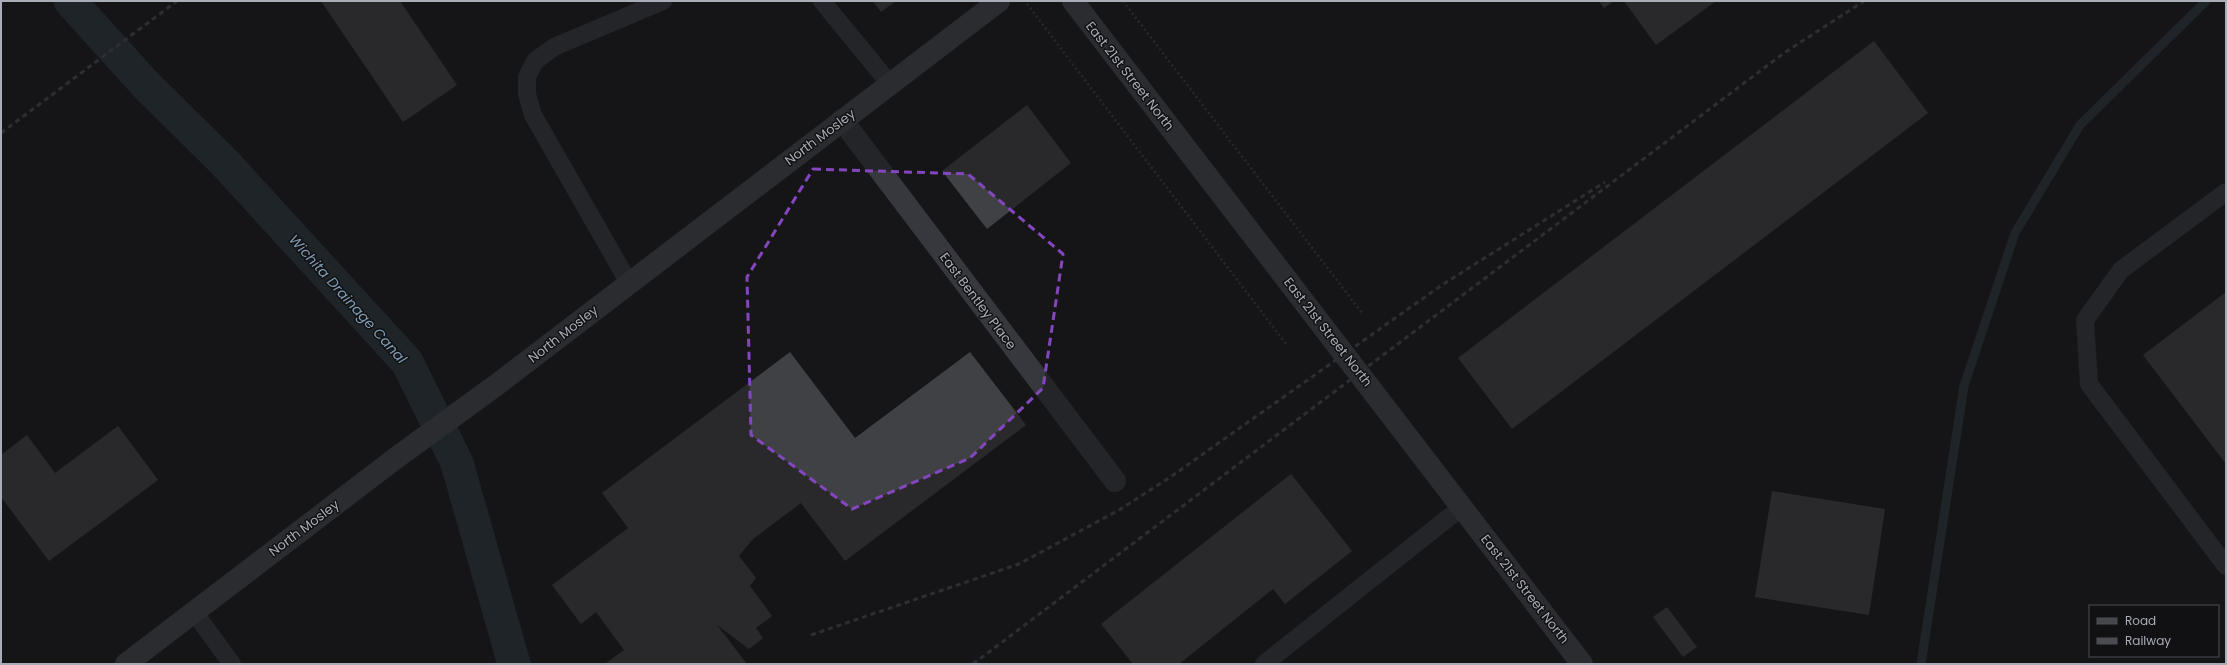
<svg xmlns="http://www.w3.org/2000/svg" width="2227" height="665" font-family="Poppins,sans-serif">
<rect width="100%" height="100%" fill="#161618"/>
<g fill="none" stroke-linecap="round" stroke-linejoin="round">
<path stroke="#2c353c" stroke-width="9" d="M1921,664L1964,386L2015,233L2080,125L2206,1"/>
<path stroke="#2c353c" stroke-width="33" d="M70,1L147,86L225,163L407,362L457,463L514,664"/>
</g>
<g fill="#404145">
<path d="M321,1H400L457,85L403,122Z"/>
<path d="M873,1H896L881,12Z"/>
<path d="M1599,1H1614L1604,8Z"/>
<path d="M1624,1H1716L1656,45Z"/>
<path d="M1874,41L1928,113L1512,429L1458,358Z"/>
<path d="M1027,105L1071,163L987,229L942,171Z"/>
<path d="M2226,292V464L2143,355Z"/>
<path d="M790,352L855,438L970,352L1026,425L845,561L801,503L753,539L739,556L756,578L750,586L772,616L756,628L763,638L749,649L717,625L747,664H605L624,650L596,612L581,624L552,585L628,528L602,493Z"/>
<path d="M118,426L158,480L49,561L1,497V455L27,435L55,473Z"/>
<path d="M1291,474L1352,551L1285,604L1273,589L1179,664H1133L1101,624Z"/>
<path d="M1772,491L1885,509L1869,615L1755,597Z"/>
<path d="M1667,607L1697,647L1683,657L1653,617Z"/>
</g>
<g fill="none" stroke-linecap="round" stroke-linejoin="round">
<g stroke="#3d3f44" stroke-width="2.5" stroke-dasharray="2 3" stroke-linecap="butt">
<path d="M1123,1L1362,313"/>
<path d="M1027,4L1286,344"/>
</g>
<g stroke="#37383d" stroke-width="18">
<path d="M822,1L890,84"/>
<path d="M2226,192L2121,270L2085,320L2089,384L2226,566"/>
<path d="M629,283L533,115L527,94V77L535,61L554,47L663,1"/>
<path d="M194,612L232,664"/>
<path d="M1264,664L1462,507"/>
</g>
<path stroke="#37383d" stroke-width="22" d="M842,120L1115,481"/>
<g stroke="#45474d" stroke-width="22">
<path d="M1073,1L1582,664"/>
<path d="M126,664L396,458L495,386L999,1"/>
</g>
<g stroke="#4a4c52" stroke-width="3" stroke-dasharray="5 4" stroke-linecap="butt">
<path d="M1,133L177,1"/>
<path d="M811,635L1019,564L1119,510L1169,478L1442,285L1605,182"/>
<path d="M973,664L1784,53L1864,1"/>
</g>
</g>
<path d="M0 0H2227V665H0ZM813,169L968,174L1063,254L1043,388L970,458L852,509L751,435L747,277Z" fill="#161618" fill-opacity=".55" fill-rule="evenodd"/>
<path fill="none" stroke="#8446be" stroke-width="3" stroke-dasharray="8 5" stroke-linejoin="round" d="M813,169L968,174L1063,254L1043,388L970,458L852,509L751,435L747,277Z"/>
<g text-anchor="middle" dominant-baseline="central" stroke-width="3" stroke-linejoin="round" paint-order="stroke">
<g font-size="13" fill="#a8adb8" stroke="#111113">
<text transform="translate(1130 76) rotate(52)">East 21st Street North</text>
<text transform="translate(820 137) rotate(-37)">North Mosley</text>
<text transform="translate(978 301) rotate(53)">East Bentley Place</text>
<text transform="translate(1328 332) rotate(52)">East 21st Street North</text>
<text transform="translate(563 334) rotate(-38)">North Mosley</text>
<text transform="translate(304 528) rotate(-37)">North Mosley</text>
<text transform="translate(1525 589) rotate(52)">East 21st Street North</text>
</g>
<g font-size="14" font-style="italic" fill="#7f9bb3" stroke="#111113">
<text transform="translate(348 299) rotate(48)">Wichita Drainage Canal</text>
</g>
</g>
<rect width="2227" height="665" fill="none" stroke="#a8adb8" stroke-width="4"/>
<rect x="2089" y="605" width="130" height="52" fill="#111113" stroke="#4d4f55"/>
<rect x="2097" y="618" width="20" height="6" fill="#45474d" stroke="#4d4f55"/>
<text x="2125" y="625" font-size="12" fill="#a8adb8">Road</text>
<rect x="2097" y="638" width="20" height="6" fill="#4a4c52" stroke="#4d4f55"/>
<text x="2125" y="645" font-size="12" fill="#a8adb8">Railway</text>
</svg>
